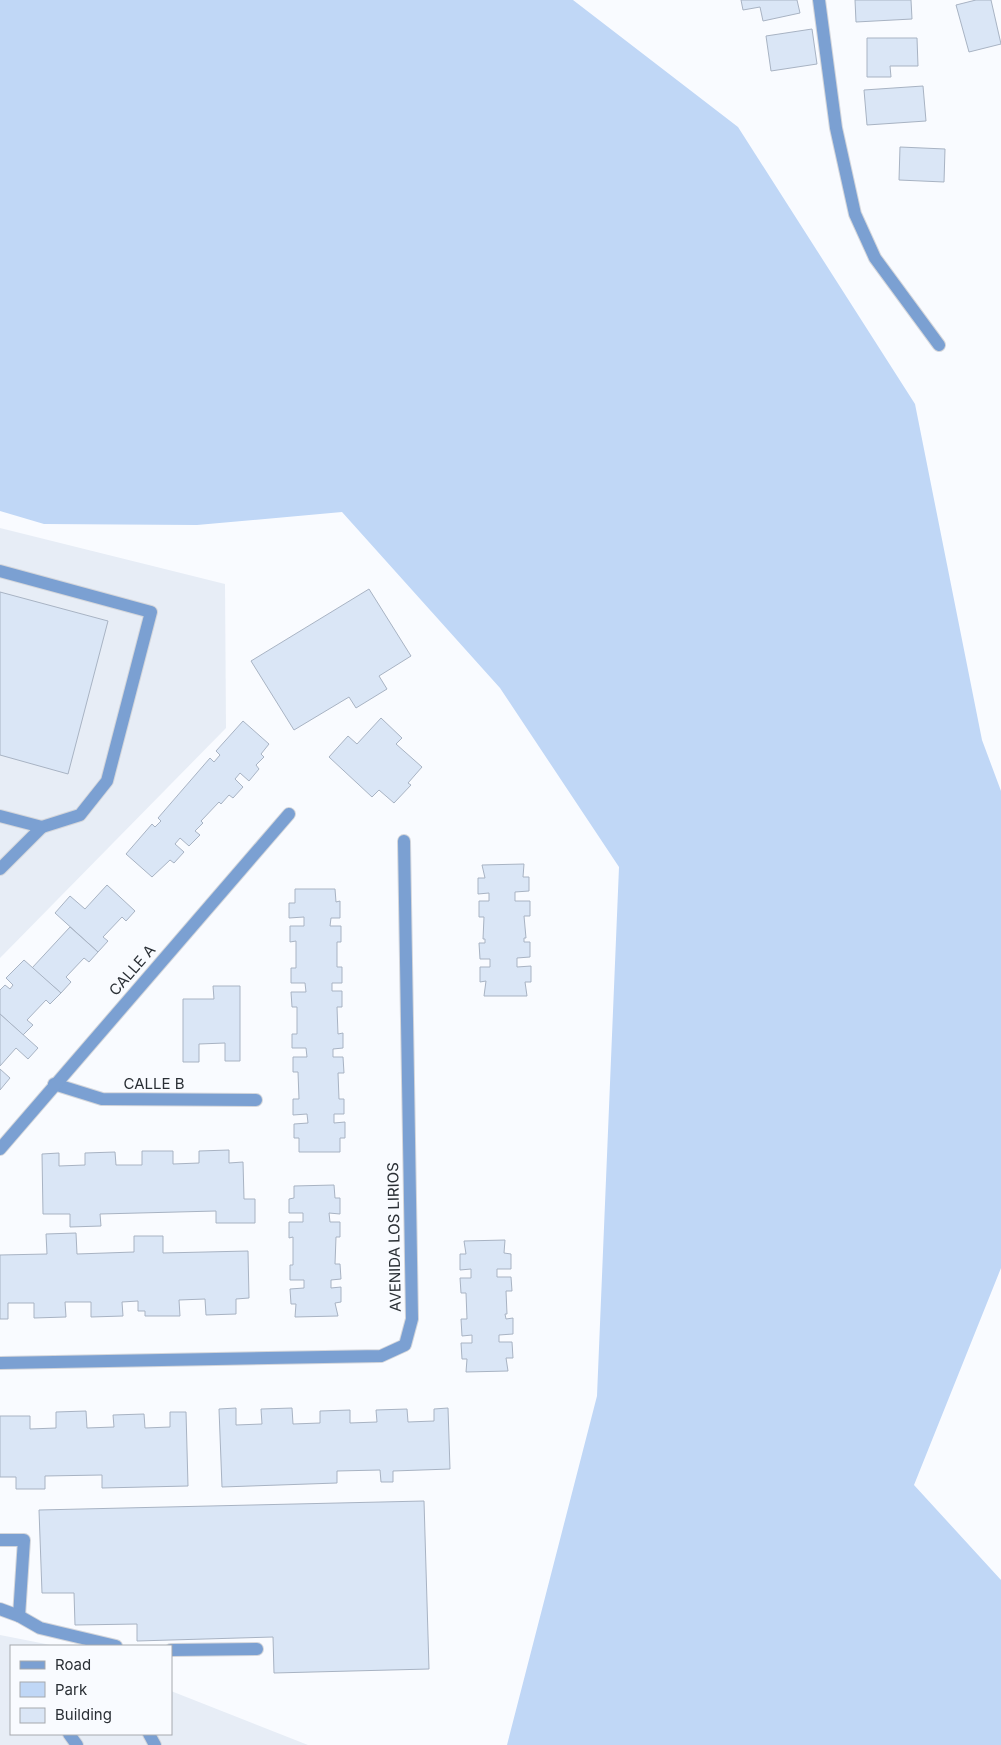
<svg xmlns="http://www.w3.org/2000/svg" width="1001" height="1745" font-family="Inter,sans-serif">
<rect width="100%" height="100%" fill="#f9fbff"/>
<g fill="#e7edf6">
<path d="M0,528L225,584L226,728L0,958Z"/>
<path d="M0,1635L56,1646H11V1734H171V1691L308,1745H0Z"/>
</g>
<path fill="#c0d7f6" d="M0,0H573L738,127L915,404L982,740L1001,791V1268L914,1485L1001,1580V1745H507L597,1396L619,867L500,688L342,512L197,525L44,524L0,511Z"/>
<g fill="#dae6f6" stroke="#a8b3c3">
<path d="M741,0H797L800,13L763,21L760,7L743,10Z"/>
<path d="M855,0H911L912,19L856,22Z"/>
<path d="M976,0H991L1001,44L969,52L956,5Z"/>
<path d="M812,29L817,64L771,71L766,36Z"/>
<path d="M867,38H917L918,66H890L891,77H867Z"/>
<path d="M923,86L926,121L867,125L864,90Z"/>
<path d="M900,147L945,149L944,182L899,180Z"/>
<path d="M369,589L411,656L379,676L387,689L356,708L349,697L294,730L251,661Z"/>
<path d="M0,592L108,621L68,774L0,755Z"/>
<path d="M381,718L402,738L396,744L422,767L408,783L411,785L394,803L379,790L372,797L329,757L348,736L357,744Z"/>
<path d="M243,721L269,744L261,754L264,757L256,765L259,769L249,781L240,773L235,779L243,787L233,798L229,795L221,804L219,802L201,821L203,823L195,831L200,835L189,846L180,838L175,844L184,852L174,863L170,860L152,877L126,854L152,824L155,827L161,821L158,818L210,758L214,762L220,755L216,751Z"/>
<path d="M524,864L523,877H529V891L515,892V901H530V916H524L526,938H524V942H530V957L517,958V967L531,966V982H525L527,996H484L486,981L480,982V967H490V959H480L479,943H485V939H483L484,917H479V901H489V893L478,894V878H485L482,865Z"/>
<path d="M107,885L135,911L126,921L122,917L103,937L108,941L98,952L55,913L70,896L85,909Z"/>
<path d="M295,889H335L336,902L340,901V918H331L330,926H341V942H337V967H342V983H332V991H342V1007H337L338,1034L343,1033V1048L333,1049V1057H343L344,1073H338L339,1099H344V1114H334V1123L345,1122V1138H340V1152H299V1138H294V1124L308,1123L307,1114L293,1115V1099H299L298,1072H293V1057H307L306,1048H292V1034H297V1007H292L291,992H306L305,983H291V968H296V941L290,942V926H304V917L289,918V903H295Z"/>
<path d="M70,927L98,952L89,962L84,958L66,977L71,982L61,993L32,968Z"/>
<path d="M24,960L61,993L50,1004L46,1000L27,1020L33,1025L23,1035L0,1014V990L5,985L10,989L13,985L6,978Z"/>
<path d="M213,986H240V1061H225V1043L199,1044V1062H183V999H214Z"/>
<path d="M0,1014L38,1048L28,1059L16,1048L0,1066Z"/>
<path d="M0,1069L10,1078L0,1090Z"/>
<path d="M229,1150V1163L243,1162L244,1199H255V1223H216V1211L100,1214L101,1226L70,1227V1214H43L42,1154L59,1153V1166L85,1165V1153L115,1152L116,1165H142V1151H173V1164L199,1163V1151Z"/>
<path d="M334,1185L335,1198H340V1214L329,1213L330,1222H340V1237H336L335,1264H340L341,1279L331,1280V1288L341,1287V1302L335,1303L338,1316L295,1317L296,1304H291L290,1289L304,1288V1280H290V1265H293V1237L289,1238V1222H303V1213H289V1199L294,1198V1186Z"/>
<path d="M76,1233L77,1254L134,1252V1236H163V1253L248,1251L249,1298L236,1299V1314L206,1315L205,1299L179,1300L180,1316H145V1311H138V1301L122,1302L123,1316L91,1317V1302H65L66,1317L34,1318V1303H8V1319H0V1255L47,1254L46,1234Z"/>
<path d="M505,1240L504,1253L511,1254V1269H497V1277H511L512,1291H506L507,1314H505L506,1319L513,1318V1334L499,1335V1342H512L513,1358H506L508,1371L466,1372L467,1359H462L461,1343H472V1335L462,1336L461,1319H467L466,1293H461L460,1278H471V1269L460,1270V1254H466L464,1241Z"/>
<path d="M236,1408V1425L262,1424L261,1409L292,1408L293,1424L320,1423V1411L350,1410V1423L377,1422L376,1410L407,1409L408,1422L434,1421V1409L448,1408L450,1469L393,1471V1482H381L380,1470L337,1471V1483L222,1487L219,1409Z"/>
<path d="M86,1411L87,1428L114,1427L113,1415L144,1414L145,1428L170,1427V1412H186L188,1486L102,1488V1475L45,1476V1489H16V1477H0V1416H30V1429L56,1428V1412Z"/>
<path d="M424,1501L429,1669L274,1673L273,1637L137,1641V1624L75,1625L74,1593H42L39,1510Z"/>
</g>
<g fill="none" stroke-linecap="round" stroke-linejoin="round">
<g stroke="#d4d6db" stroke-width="14">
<g id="service">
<path d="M0,571L151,612L107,781L80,815L42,827"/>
<path d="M0,816L42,827L0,869"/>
<path d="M0,1540H24L19,1616"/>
<path d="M0,1609L19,1616L40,1628L116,1646"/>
<path d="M171,1650L257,1649"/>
<path d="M69,1734L77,1745"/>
<path d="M149,1734L155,1745"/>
</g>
</g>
<g stroke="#d4d6db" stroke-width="14">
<g id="minor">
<path d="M819,0L836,128L855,214L875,258L939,345"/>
<path d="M54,1084L102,1099L256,1100"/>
<path d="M0,1149L289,814"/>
<path d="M0,1363L381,1356L405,1345L412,1319L404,841"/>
</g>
</g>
<use href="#service" stroke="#7ba0d2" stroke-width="12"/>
<use href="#minor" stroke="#7ba0d2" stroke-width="12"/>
</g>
<g text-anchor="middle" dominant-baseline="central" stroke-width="4" stroke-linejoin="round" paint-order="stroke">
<g font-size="15" fill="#2a2f35" stroke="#f9fbff">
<text transform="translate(132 970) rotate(-49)">CALLE A</text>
<text x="154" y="1083">CALLE B</text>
<text transform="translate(394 1237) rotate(-91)">AVENIDA LOS LIRIOS</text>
</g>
</g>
<rect x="10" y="1645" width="162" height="90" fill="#f9fbff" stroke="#a6a9ae"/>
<rect x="20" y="1661" width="25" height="8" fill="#7ba0d2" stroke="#a6a9ae"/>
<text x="55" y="1670" font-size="15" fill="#2a2f35">Road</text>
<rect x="20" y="1682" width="25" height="15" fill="#c0d7f6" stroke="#a6a9ae"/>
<text x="55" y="1695" font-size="15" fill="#2a2f35">Park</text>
<rect x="20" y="1708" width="25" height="15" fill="#dae6f6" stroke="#a6a9ae"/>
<text x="55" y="1720" font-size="15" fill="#2a2f35">Building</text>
</svg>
